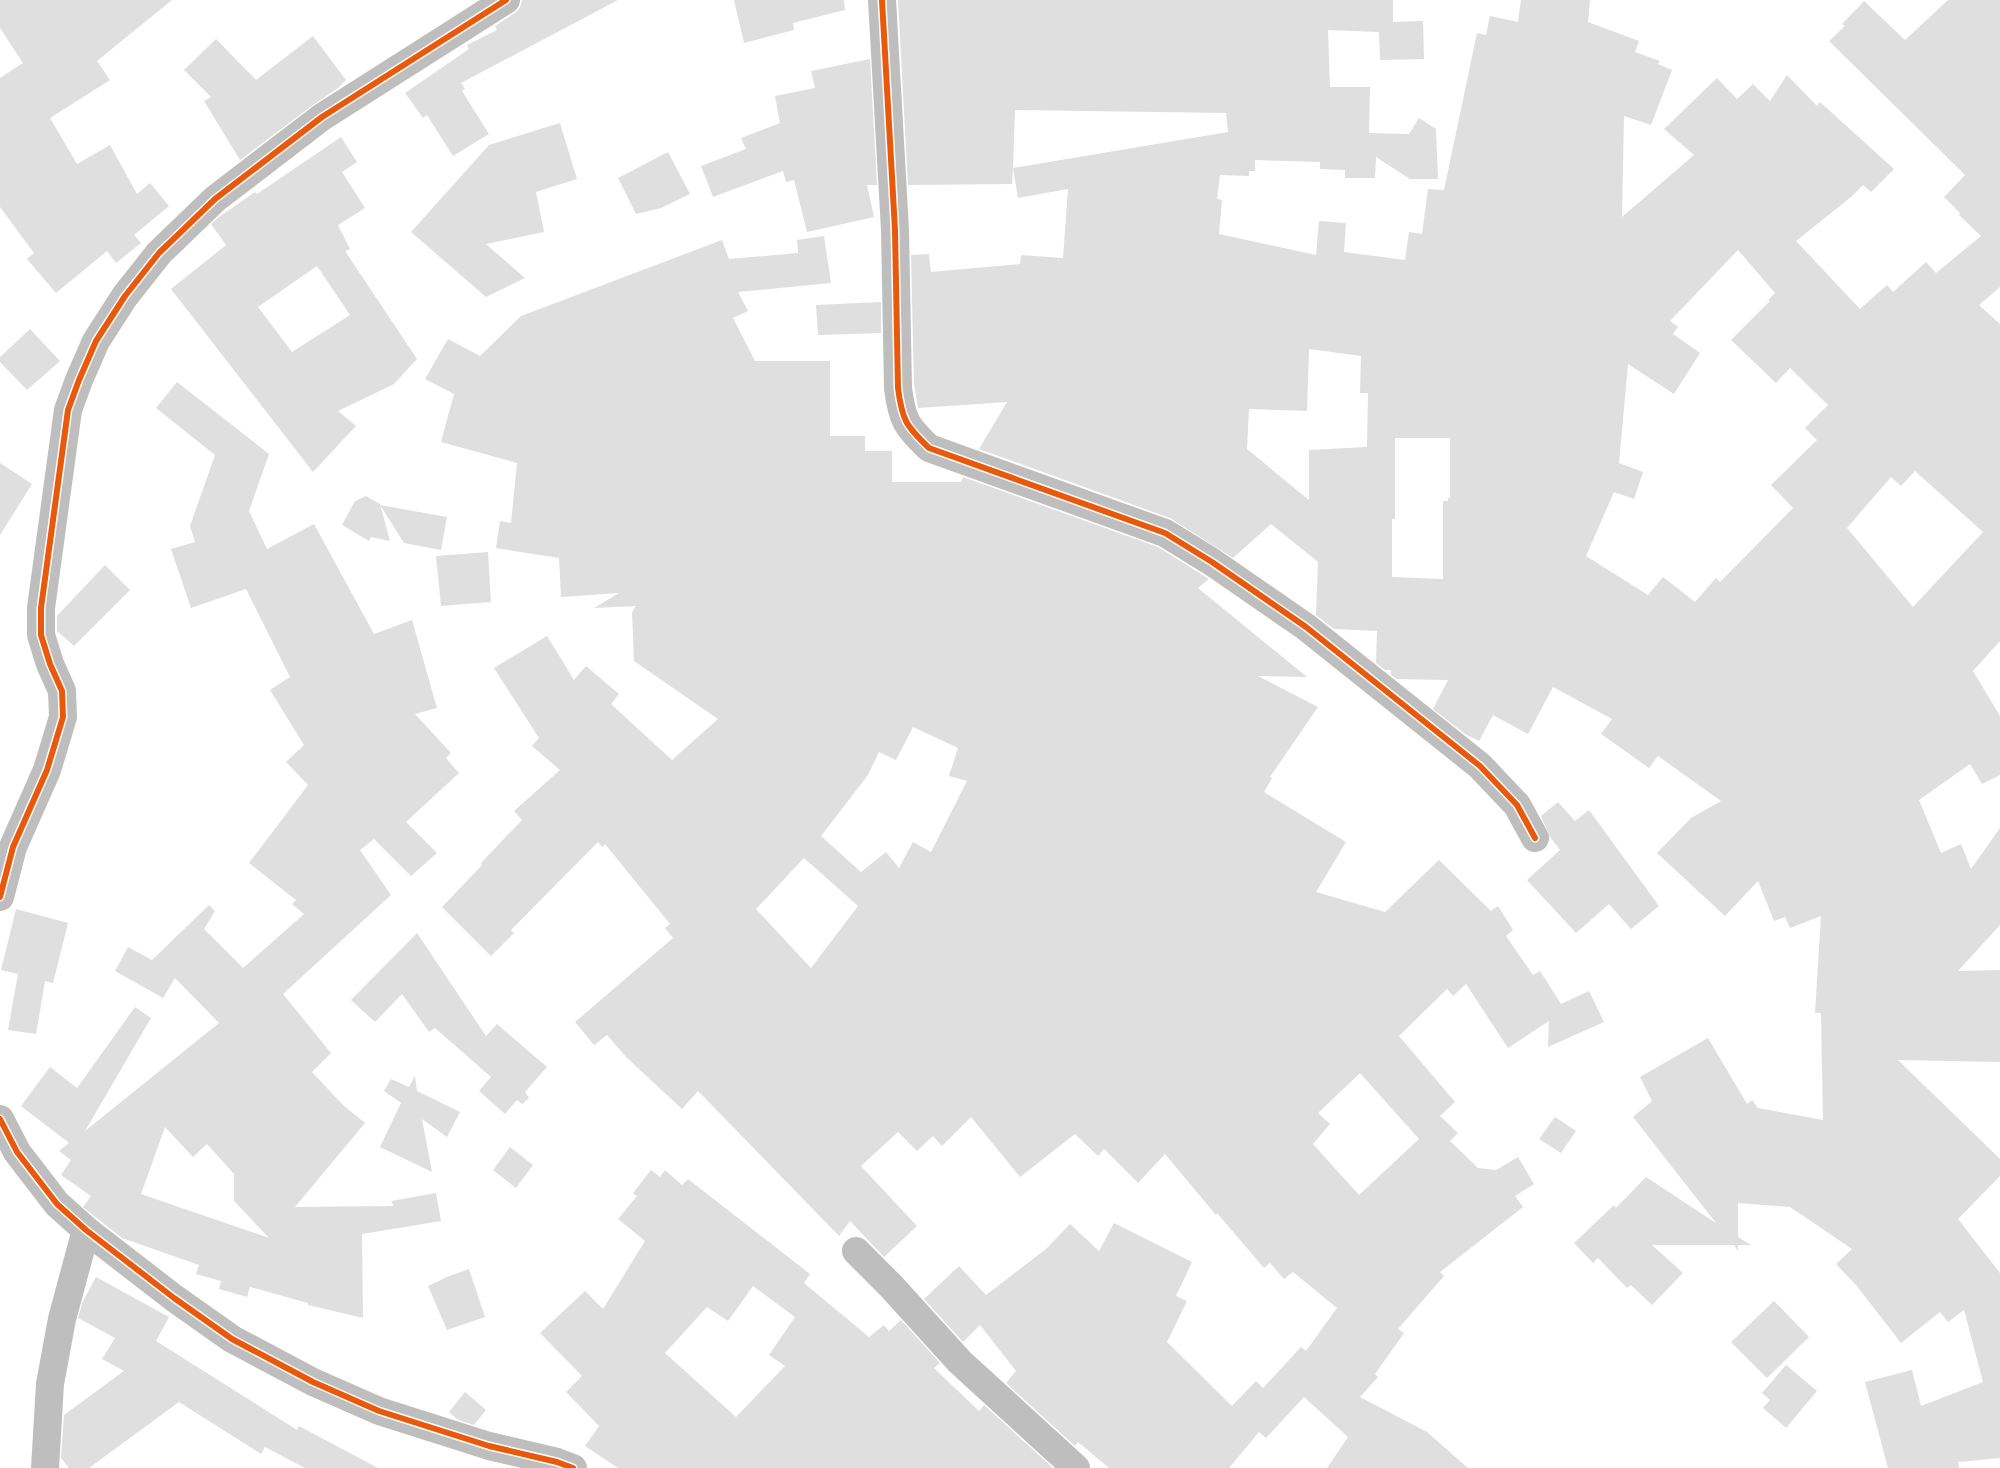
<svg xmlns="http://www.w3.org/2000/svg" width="2000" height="1468" font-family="'Work Sans',sans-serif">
<rect width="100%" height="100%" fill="#fff"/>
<g fill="#dfdfdf" fill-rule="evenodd">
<path d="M0,0H172L97,61L110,80L50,118L77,164L110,145L137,194L150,183L169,206L134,235L141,243L116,263L107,251L56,293L27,259L34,253L0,207V78L23,63L0,28Z"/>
<path d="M522,0H618L461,83L465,89L462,91L489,134L453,156L427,115L423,118L405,93L469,49L467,45L497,30L495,26L515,13L520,8Z"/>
<path d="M734,0H844L845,10L793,23L794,30L744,43Z"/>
<path d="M898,0H1393V22L1423,21L1424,59L1380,60L1379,32L1328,30L1330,87H1370L1369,133L1409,134L1419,118L1436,129L1438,179H1410L1376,157L1375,178H1345V170L1320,169V162L1255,160V171H1249V176L1220,175L1217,199L1222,200L1219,234L1316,255L1319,221L1346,223L1344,252L1405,260L1409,232L1422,234L1428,189L1444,190L1477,33L1486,35L1490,16L1518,22L1521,0H1590L1588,22L1639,41L1635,52L1660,61L1658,64L1672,70L1651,125L1624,116L1622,217L1694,155L1664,129L1717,78L1737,99L1753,84L1770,101L1787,75L1817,106L1820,102L1894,169L1871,192L1863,185L1851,197L1796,241L1860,309L1887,285L1893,292L1926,262L1936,273L1981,236L1959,215L1960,213L1944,197L1965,175L1829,41L1845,26L1842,24L1864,1L1905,40L1948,0H2000V287L1979,305L2000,324V641L1973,671L2000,716V775L1982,784L1970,764L1919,800L1941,853L1961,844L1971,869L2000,828V925L1958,971L2000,970V1062L1898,1060L2000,1159V1176L1958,1219L2000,1273V1458L1958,1462L1959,1468H1888L1865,1382L1912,1370L1921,1406L1983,1382L1964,1310L1948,1322L1940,1312L1901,1343L1856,1285L1836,1264L1852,1249L1790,1207L1738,1203V1237L1751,1245H1738V1251L1734,1245H1652L1683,1273L1652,1305L1631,1285L1627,1288L1598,1258L1593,1263L1574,1243L1614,1205L1616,1208L1646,1177L1716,1223L1633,1117L1652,1101L1640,1077L1708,1038L1747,1104L1752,1100L1758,1108L1823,1120L1821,1013H1815L1821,916L1790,928L1785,917L1774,921L1758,881L1725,916L1657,853L1691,818L1721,801L1658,756L1649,768L1601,734L1612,719L1553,687L1528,734L1493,715L1479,741L1465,734L1433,709L1448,680L1397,679L1391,675V670H1385L1376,663L1377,631L1334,629L1316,615L1318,562L1271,524L1233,558L1170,518L979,449L1007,402L918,408L914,384L911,255L929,254L931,272L1020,264L1021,255L1063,258L1068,189L1018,198L1013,168L1012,184L908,185ZM1015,110L1226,113L1228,132L1013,168ZM1738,250L1775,293L1768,300L1770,301L1731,340L1776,383L1790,368L1828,405L1805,428L1817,440L1771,485L1793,508L1720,582L1716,578L1695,602L1663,577L1648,595L1586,556L1614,492L1634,499L1643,472L1619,463L1628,364L1674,394L1700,353L1673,334L1678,327L1670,321ZM1309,349L1361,356L1360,393H1368L1367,447L1309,450V500L1247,449L1249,409L1307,411ZM1395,438H1450V498H1448V501H1443V579L1392,577V519H1395ZM1915,471L1983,532L1913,607L1847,528L1891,477L1901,486Z"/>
<path d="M313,36L346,80L338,88L313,105L240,160L204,101L211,97L184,70L216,39L256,80Z"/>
<path d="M870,59L877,185H867L874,217L807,232L794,180L786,182L783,171L713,197L701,166L746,149L741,138L780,123L775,96L815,88L811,71Z"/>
<path d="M560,123L577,179L536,192L544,232L486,244L525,278L486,297L411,232L489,145Z"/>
<path d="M341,137L357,162L342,172L365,208L338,225L350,249L345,251L417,359L394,384L338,411L356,426L313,472L171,289L226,245L211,224L219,217L255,192L257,194ZM317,266L350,315L292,352L258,307Z"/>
<path d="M668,152L690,194L661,208L636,214L618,178Z"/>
<path d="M824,236L831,283L738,292L748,311L733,318L755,361H830V436H865V451H892V482H961L963,477L1158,547L1209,579L1198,588L1307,677L1258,676L1318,707L1270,777L1272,778L1264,792L1346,842L1316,892L1385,912L1439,860L1491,911L1498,906L1513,930L1506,936L1533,975L1540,971L1561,1004L1589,991L1604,1022L1548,1047L1549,1021L1508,1048L1466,984L1453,996L1447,989L1399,1036L1455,1102L1440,1116L1458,1133L1450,1141L1478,1168L1496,1170L1518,1157L1534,1184L1515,1196L1523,1207L1440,1272L1444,1276L1398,1329L1404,1333L1375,1374L1378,1377L1360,1397L1427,1432L1468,1468H1327L1348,1437L1304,1397L1266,1438L1259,1432L1229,1468H1109L1078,1442L1075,1446L1006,1383L1016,1371L980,1325L963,1342L924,1299L959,1266L986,1295L1046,1249L1070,1224L1099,1251L1114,1223L1192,1262L1176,1296L1187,1301L1167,1342L1232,1406L1256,1381L1263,1388L1301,1347L1306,1351L1337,1308L1293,1272L1284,1279L1270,1263L1264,1268L1217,1213L1216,1215L1165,1154L1138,1183L1104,1149L1098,1156L1075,1134L1020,1177L971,1117L942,1146L933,1136L917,1151L898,1132L861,1166L917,1226L884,1257L850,1221L839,1236L698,1091L682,1109L626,1057L607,1035L594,1045L575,1022L673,938L665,928L670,924L605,844L602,847L598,842L511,930L514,933L491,956L442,907L482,865L481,863L522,820L514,811L560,770L532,746L539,738L494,668L547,636L574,680L586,666L619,694L611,704L672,760L718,719L634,661L632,612L636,606L594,608L619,593L561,597L559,558L496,548L500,521L511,523L517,463L441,442L454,394L425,379L448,339L480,356L521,316L722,240L729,259L798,253L797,240ZM913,727L958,748L949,776L967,781L931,852L913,842L899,868L886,852L861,872L821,836L868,775L879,752L896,760ZM804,858L858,906L811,968L756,909ZM1360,1073L1419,1139L1359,1195L1313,1144L1330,1124L1318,1113Z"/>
<path d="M881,302V333L818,335L816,305Z"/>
<path d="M30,329L60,361L27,390L0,362V357Z"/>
<path d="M177,382L269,454L249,511L267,549L314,524L374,634L412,620L437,708L415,714L451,753L446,758L459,773L406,822L437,853L411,876L374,839L360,850L391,895L283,994L331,1053L312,1072L344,1106L365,1123L295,1207L394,1206L391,1201L436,1193L441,1221L362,1234L363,1318L308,1305V1303L250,1287L247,1297L219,1289L221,1281L196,1274L199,1265L122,1238L83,1207L91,1196L61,1175L71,1160L59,1151L69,1143L21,1106L50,1067L77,1088L135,1007L151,1018L85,1131L219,1023L175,978L163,998L115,971L128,947L152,960L209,905L215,911L204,929L243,968L304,914L292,904L296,900L249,863L308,785L286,762L304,745L270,690L290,677L246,589L191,608L171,549L195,542L190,526L215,455L156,408ZM165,1127L193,1157L207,1144L234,1174V1201L269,1238L141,1194Z"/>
<path d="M0,463L32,484L0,535Z"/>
<path d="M366,496L380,504L390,541L371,537L369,541L342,525L355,501Z"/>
<path d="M380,505L447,517L441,550L404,543Z"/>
<path d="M488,552L491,602L441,606L436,556Z"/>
<path d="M105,565L130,590L74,646L57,631V616Z"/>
<path d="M1558,802L1575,821L1589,810L1659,906L1631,929L1609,904L1576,933L1527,880L1560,850L1550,837L1541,816Z"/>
<path d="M16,909L68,923L53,983L45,981L36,1034L8,1030L18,974L1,970Z"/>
<path d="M417,933L486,1036L497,1024L547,1067L525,1092L529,1098L522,1104L517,1100L505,1114L479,1091L491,1077L435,1028L429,1032L402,994L375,1022L351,1000Z"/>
<path d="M415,1076L417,1091L460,1112L447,1137L422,1119L432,1172L380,1147L401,1103L384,1091L391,1079L409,1087Z"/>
<path d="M1555,1117L1576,1131L1561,1153L1539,1139Z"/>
<path d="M510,1147L533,1165L516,1188L493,1170Z"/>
<path d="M651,1170L660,1177L665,1170L682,1185L688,1179L810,1274L804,1283L869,1337L884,1325L889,1331L901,1320L940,1363L934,1368L979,1411L984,1405L1053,1468H618L585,1446L599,1426L566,1392L582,1376L540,1333L585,1291L603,1309L645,1241L618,1219L637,1196L633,1193ZM753,1286L795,1317L769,1355L785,1366L736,1417L665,1353L707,1307L728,1321Z"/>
<path d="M469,1269L485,1317L447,1330L428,1286L447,1277Z"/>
<path d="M96,1277L169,1317L156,1341L297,1430L299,1426L378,1468H305L265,1447L261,1454L179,1402L89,1468H69L61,1458L64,1415L124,1371L102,1359L115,1338L78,1318L83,1301Z"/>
<path d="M1774,1301L1809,1337L1767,1378L1731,1342Z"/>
<path d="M1786,1365L1817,1391L1786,1428L1763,1408L1770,1400L1762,1393Z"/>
<path d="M465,1392L486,1410L474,1425L458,1420L449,1412Z"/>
</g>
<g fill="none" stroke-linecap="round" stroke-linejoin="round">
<g stroke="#bebebe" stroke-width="28">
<path d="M882,0L895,230L898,388C902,420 906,426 929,448L1165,533L1212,562L1306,627L1480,766L1517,805L1535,838"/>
<path d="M0,897L13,847L47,770L63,717L62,691L50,664L41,635V608L68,410L79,380L96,341L125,296L159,253L215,199L322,117L506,0"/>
<path d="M0,1119L17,1152L57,1204L86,1230L174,1298L232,1339L313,1382L379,1411L489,1446L557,1462L573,1468"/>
<path d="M856,1251L891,1286L960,1362L1076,1468"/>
<path d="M45,1468L50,1384L62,1319L86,1230"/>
</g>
<g stroke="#fff" stroke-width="9">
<g id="cycleway">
<path d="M882,0L895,230L898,388C902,420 906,426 929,448L1165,533L1212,562L1306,627L1480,766L1517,805L1535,838"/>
<path d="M0,897L13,847L47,770L63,717L62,691L50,664L41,635V608L68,410L79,380L96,341L125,296L159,253L215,199L322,117L506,0"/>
<path d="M0,1119L17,1152L57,1204L86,1230L174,1298L232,1339L313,1382L379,1411L489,1446L557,1462L573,1468"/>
</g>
</g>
<use href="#cycleway" stroke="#e8590c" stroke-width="6"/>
</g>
</svg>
